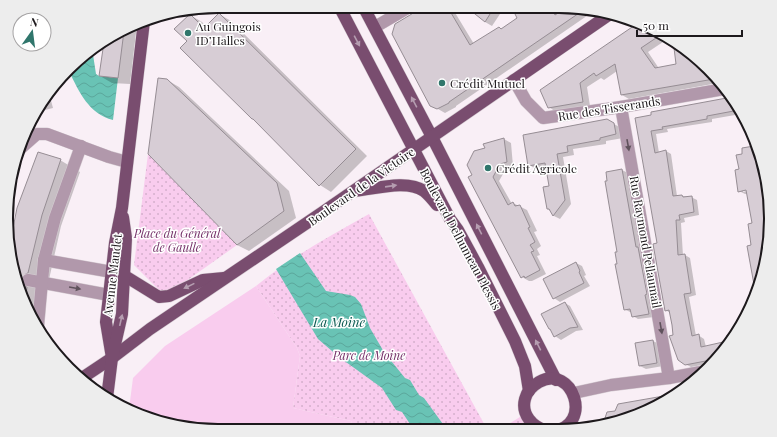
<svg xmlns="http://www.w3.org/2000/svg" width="777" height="437" font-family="'Playfair Display',serif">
<defs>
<pattern id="park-dots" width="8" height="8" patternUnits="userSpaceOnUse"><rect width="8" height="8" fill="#f9ccee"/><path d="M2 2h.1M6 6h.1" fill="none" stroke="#d5afcc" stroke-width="1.8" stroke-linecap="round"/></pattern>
<pattern id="water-waves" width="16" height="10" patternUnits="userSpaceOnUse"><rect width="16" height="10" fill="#69c3b5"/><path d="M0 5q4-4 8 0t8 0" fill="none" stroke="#5ba79b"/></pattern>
</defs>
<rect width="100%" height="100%" fill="#f9eff6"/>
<g fill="url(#park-dots)">
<path d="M148,154L237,245L165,296L134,265Z"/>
<path d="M369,214L488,431H356L351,421L293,408L300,356L297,348L256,286C291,257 330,236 369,214Z"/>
<path d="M523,415L536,431H498Z"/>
</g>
<path fill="#f9ccee" d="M256,286L297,348L300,356L293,408L351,421L356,431H204L150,420L129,409L133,378L165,346Z"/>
<g fill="url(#water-waves)">
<path d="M92,48L96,74L99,76L118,78L113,120C89,114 79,92 69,71Z"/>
<path d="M300,253L326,291L350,295L355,297L361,304L370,328L384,352L405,378L410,380L419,395L424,398L448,431H416L410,424L402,412L396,410L382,388L339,357L318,339L276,269Z"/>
</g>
<g fill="#0003" fill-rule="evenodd">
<path d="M379,6H402L391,12Z"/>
<path d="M433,6H451L474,44L501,29L518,18L531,6H573L594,11L456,106V107L445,113L431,105Z"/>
<path d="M492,6L500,14L492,26L485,22Z"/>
<path d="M219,14L231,21L367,156L331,192L320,185L188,41L190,15L202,22L207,27Z"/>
<path d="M639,23L676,42L689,54L683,56L674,42L672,44L666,40L648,52L658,67L656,68L657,70L696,62L718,83L629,99L622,95L617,71L604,80L601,78L587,87L590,106L556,112L549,107L542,90Z"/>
<path d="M137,24L130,84L112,83L100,76L104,47L98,45Z"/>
<path d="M167,80L179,87L289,191L296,218L249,251L237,245Z"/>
<path d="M49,93L53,108L37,112L42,100Z"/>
<path d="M735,100L741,114L712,119V122L667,129L668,132L656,134L659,153L666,151L671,154L677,196L691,197L697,200L699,215L684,218L685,222L681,223L683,256L685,255L690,258L696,295L689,297L696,336L698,335L704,339L706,347L727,343L726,335L736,334L713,363L691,367L685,364L674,336L670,313L666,310L658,244L636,119Z"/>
<path d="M614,124L621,128L623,138L606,141V144L573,149L574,155L563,157L571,204L560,219L554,216L551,211L548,209L550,187L547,167L536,169L529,165L524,136Z"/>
<path d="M504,139L511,143L513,166L507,167L499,181L512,204L513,203L527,210L537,231L534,232L541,246L537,249L540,255L537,256L546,274L532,281H529L522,277L473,176L486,149Z"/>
<path d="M754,147L764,171L767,185V260L753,246V224L748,194H745L739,191L740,170L744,155L743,149ZM743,190H751L743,192Z"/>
<path d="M60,160L80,172L61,226L48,284L42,286L46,300L44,336L17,287Z"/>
<path d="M622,170L628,173L654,317L638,319L633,316L632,312H630L624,309L618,264Z"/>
<path d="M576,263L582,266L586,275L584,276L590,286L560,302L554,298Z"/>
<path d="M565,303L570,306L583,330L576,331L561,340L555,336L552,330L549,329Z"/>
<path d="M653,341L659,344L663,366L646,369L640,366Z"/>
</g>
<g fill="#d7cdd5" stroke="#968d94">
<path d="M418,6H447L470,45L499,27L501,29L517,18L515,14L528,6H550L555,15L569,6L585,9L449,102V103L437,109L430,106L392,34L395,24L415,12Z"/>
<path d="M465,6H495L485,22Z"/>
<path d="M219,13L356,149L319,186L253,119H252L180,48L187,41L174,29L190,14L204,28Z"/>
<path d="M638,23L656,32V38L641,48L655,68L676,64L673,40L676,42L714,79L621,95L615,64L596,76L594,73L580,83L583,102L548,108L540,90Z"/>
<path d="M124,31L118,78L99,76L104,42Z"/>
<path d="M158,78L167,79L277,183L284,211L237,245L148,154Z"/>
<path d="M732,97L735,100L739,110L707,116V119L662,127L663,129L651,131L655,153L666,150L673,196L682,195L683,197L692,196L694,212L679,215L680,220H676L678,255L685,254L691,293L684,294L692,336L699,334L701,347L732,340L716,359L685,365L678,360L670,338L669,336L673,335L672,325L669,310L665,311L653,244L657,243L635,118L651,115V112Z"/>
<path d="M607,119L614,123L616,134L600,138V140L567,146L568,152L557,154L565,200L553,216L549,209H547L543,187L549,186L545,163L528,166L523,135Z"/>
<path d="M504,138L507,162L500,164L493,177L508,205L513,202L515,206L520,205L530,227L528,228L535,242L530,245L534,251L531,252L540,270L525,278L524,276L521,278L468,177L472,175L467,165L474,151L485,148L483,144Z"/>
<path d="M754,146L767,214V260L755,290L747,246L751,245L748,224L752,223L746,190L738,192L735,170L739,169L736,155L742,154V148Z"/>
<path d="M38,152L61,159L42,215L28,273L23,275L21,278V283L27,287L25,302L17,287L8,232L12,233L17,208Z"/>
<path d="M622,169L636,247H638L647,294L645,295L649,314L632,317L630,309L624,310L615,264H617L615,252H617L605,181H607L606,172Z"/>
<path d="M576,262L580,271L579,272L584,283L553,299L543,279Z"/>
<path d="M565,302L578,327L570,328L554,337L550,329H549L541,314Z"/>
<path d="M653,340L657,363L639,366L635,343Z"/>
<path d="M675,394L665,402L627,420L603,424L607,412L615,411L618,404Z"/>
</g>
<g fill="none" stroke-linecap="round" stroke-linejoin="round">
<path stroke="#d8cfd5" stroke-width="12" stroke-dasharray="12 6" stroke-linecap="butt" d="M16,278L28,280"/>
<g stroke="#d6cdd3" stroke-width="13">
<g id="minor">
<path d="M375,27L411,6"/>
<path d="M514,80L526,101L543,118L621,107L724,89"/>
<path d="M621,107L669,378"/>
<path d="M20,149L37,134H47L109,157L127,162"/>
<path d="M12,170L13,163"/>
<path d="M44,260L112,272"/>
<path d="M28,280L109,295"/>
<path d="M38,325L44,260L55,218L81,146"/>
<path d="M574,393L611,385L669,378L706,371"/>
</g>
</g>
<g stroke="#d6cdd3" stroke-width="13">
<g id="major">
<path d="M339,6L450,219L458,230L478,267L515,341L525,366L529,391"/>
<path d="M363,6L432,137L556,380"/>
<path d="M355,191C375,189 407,179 424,191C429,195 433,200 437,205"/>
<path d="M125,276L159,297L169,296L203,280L224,278"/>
<path d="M112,358L106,322L115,243L122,208L144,21"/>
<path d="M82,378L112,358L150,329L323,212L610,14"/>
<path d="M107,398L112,358L122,314L126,238L123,217"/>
<path d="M547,431C532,427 521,414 525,399C527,391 532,386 539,382C573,363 594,426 553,431"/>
</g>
</g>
<use href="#minor" stroke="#b198ab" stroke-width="12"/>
<use href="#major" stroke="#794d6f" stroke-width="12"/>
</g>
<defs><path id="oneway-solid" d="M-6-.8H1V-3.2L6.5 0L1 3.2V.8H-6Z"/></defs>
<g fill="#b59db0">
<use href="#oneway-solid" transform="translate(357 41) rotate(62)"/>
<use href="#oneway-solid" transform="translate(414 102) rotate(-118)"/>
<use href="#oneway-solid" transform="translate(391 186) rotate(-8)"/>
<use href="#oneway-solid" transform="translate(479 229) rotate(-117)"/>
<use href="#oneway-solid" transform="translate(189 286) rotate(154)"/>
<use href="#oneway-solid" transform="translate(121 320) rotate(-77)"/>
<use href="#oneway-solid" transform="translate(538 345) rotate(-117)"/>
</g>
<g fill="#60525c">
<use href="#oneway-solid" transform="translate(628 145) rotate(80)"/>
<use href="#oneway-solid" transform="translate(75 288) rotate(10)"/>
<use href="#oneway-solid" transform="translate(661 328) rotate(80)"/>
</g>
<g fill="#30766c" stroke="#fff" stroke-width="1.5">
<circle cx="188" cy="33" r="4"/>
<circle cx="442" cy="83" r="4"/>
<circle cx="488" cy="168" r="4"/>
</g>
<g text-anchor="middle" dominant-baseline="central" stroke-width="3" stroke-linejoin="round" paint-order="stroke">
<g font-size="12" fill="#1d191c" stroke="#fff" text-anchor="start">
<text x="196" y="26">Au Guingois<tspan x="196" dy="14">ID’Halles</tspan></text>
<text x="450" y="83">Crédit Mutuel</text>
<text x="496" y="168">Crédit Agricole</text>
</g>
<g font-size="12" fill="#1d191c" stroke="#fff">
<text transform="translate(609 108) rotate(-9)">Rue des Tisserands</text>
<text transform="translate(361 186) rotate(-35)">Boulevard de la Victoire</text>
<text transform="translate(461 239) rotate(62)">Boulevard Delhumeau Plessis</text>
<text transform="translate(646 242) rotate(80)">Rue Raymond Pellaumail</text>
<text transform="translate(112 275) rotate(-83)">Avenue Maudet</text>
</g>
<g font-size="12" font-style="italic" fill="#76326a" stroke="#fff">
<text x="177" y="233">Place du Général<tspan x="177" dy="14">de Gaulle</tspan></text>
<text x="369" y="355">Parc de Moine</text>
</g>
<g font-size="13" font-style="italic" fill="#0c5a51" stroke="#fff">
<text x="339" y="321">La Moine</text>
</g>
</g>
<path d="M0 0H777V437H0ZM218 13H559A205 205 0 0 1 764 218V219A205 205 0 0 1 559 424H218A205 205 0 0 1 13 219V218A205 205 0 0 1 218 13Z" fill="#ededed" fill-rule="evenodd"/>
<path fill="none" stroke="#1d191c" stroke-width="2" d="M218 13H559A205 205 0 0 1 764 218V219A205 205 0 0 1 559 424H218A205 205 0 0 1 13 219V218A205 205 0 0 1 218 13Z"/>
<g transform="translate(32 32) rotate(14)"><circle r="19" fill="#ffffff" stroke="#a5a3a4"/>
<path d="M0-3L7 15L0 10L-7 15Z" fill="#30766c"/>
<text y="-6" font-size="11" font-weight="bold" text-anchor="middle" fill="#1d191c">N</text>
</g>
<path d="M637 30v6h105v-6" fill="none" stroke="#1d191c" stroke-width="2"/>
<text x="643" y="30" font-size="12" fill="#1d191c" stroke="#ffffff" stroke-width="3" paint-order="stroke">50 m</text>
</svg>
